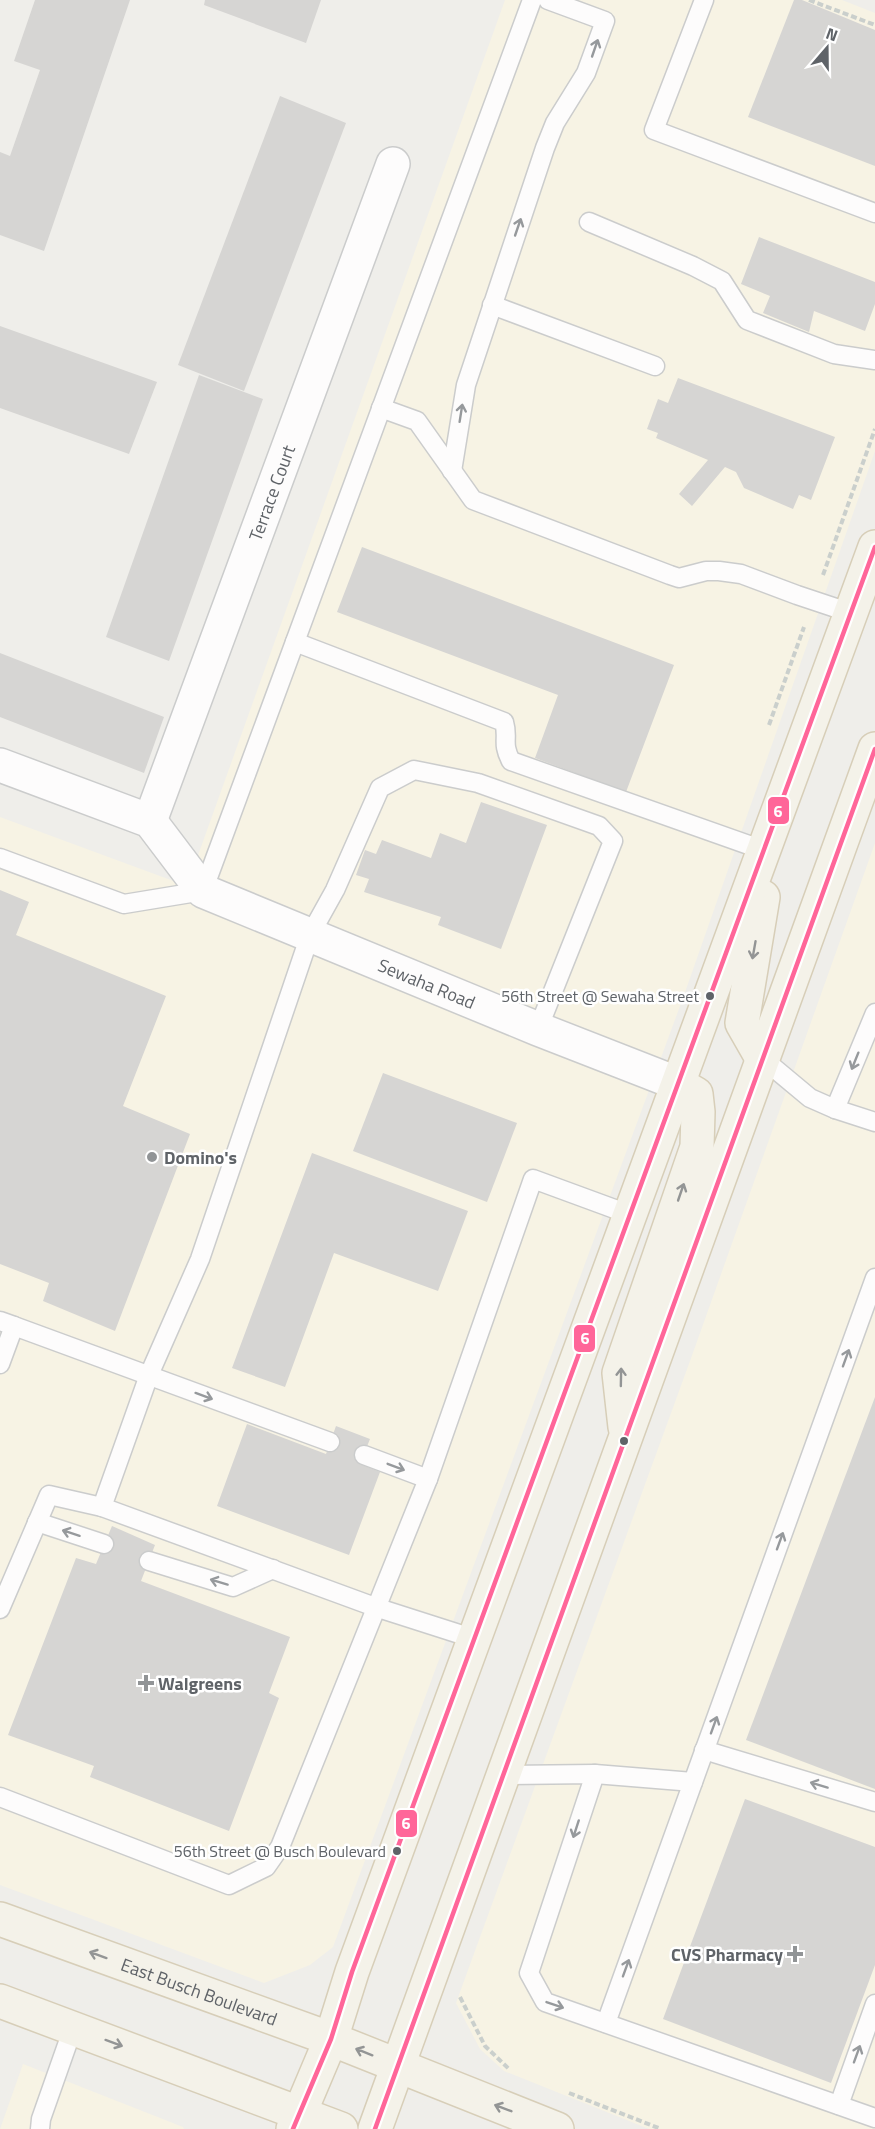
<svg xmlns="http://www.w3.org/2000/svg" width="875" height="2129" font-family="'Titillium Web',sans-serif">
<rect width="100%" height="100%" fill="#efeeea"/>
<g fill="#f7f3e4">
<path d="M505,0H842L875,13V451L683,998L333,1947L310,1965L264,1983L0,1885V817L187,886Z"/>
<path d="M875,843V2129H649L504,2071L480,2049L456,2003L690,1361Z"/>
<path d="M23,2064L183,2127L184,2129H0Z"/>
</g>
<g fill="#d6d5d3">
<path d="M35,0H130L44,251L0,235V152L10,156L40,70L14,61Z"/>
<path d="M205,0H321L306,43L204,5Z"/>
<path d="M794,0H802L875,30V166L748,117Z"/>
<path d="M280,96L346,123L244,391L178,365Z"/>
<path d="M759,237L875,282V304L865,331L814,311L809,332L763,313L770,296L741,284Z"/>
<path d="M0,326L157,382L129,454L0,408Z"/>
<path d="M199,375L263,399L169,661L106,637Z"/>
<path d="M678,378L835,437L811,500L799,495L793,509L744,488L736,472L725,467L692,506L679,494L708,460L656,438L658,433L647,429L658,399L668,403Z"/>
<path d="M362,547L674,665L626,792L535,758L558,695L337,612Z"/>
<path d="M0,653L164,717L144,773L0,717Z"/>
<path d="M481,802L547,825L501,949L438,925L441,917L364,892L369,879L356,875L365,850L376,854L382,840L431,858L440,833L466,843Z"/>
<path d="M0,890L29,902L16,935L166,996L123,1106L190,1134L115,1331L43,1301L49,1283L0,1264Z"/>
<path d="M383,1073L517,1123L487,1202L353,1151Z"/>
<path d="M312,1153L468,1211L438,1291L334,1253L285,1387L232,1368Z"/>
<path d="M875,1397V1789L746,1740Z"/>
<path d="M247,1424L326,1454L336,1426L370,1439L360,1464L380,1472L349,1555L217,1506Z"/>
<path d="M112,1526L155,1545L141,1581L290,1637L269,1693L279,1698L229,1831L90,1777L94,1766L8,1735L76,1558L96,1564Z"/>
<path d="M745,1799L875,1847V1965L831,2083L663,2019Z"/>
</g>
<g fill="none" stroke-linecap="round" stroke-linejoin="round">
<g stroke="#cbcccc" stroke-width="21">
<g id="service">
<path d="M704,0L654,130L875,213"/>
<path d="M589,222L693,266L722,281L747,320L834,354L875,360"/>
<path d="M492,305L655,366"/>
<path d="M381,408L417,421L473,500L670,575L679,578L706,571H719L741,574L797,595L851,613"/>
<path d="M452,471L466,385L545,148L555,123L586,73L605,21L548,0"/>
<path d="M295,642L504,722C509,739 501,742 511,761L763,850"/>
<path d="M0,858L124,904L203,891L532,0"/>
<path d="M762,1058L810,1098L835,1109L875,1122"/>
<path d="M835,1109L875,1013"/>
<path d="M0,1321L14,1326L0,1364"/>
<path d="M14,1326L330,1442"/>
<path d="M364,1455L428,1479"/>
<path d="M37,1522L104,1544"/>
<path d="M149,1561L233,1587L273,1569"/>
<path d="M0,1609L49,1495L102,1507"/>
<path d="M475,1639L375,1607L102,1507L149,1375L200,1259L310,935L335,890L380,788L414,770L478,783L599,826L613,841L538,1029"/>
<path d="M704,1750L875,1802"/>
<path d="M595,1774L529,1973L545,2002L875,2118"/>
<path d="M503,1775L595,1774L693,1782"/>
<path d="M0,1797L229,1885L266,1867L280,1847L428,1479L533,1179L631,1215"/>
<path d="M606,2023L875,1278"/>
<path d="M839,2105L875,2004"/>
<path d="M40,2129L41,2119L73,2028"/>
</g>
</g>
<g stroke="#cbcccc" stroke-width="36">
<g id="minor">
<path id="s1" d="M0,765L150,821L203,891L538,1029L679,1084"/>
<path id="s2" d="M150,821L393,164"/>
</g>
</g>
<g stroke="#d7ceb8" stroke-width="36">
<g id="primary">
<path d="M762,1058L742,1023L763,897"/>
<path d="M625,1427L619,1373L697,1147L698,1112L696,1094L679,1084"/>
<path id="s3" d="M0,1919L331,2039L557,2129"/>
<path d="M0,2001L341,2129"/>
<path d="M293,2129L331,2039L352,1972C527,1497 702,1022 875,547"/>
<path d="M375,2129L875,749"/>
</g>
</g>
<g stroke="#cacfcc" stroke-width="4" stroke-dasharray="6 3" stroke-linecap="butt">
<path d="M809,0L875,25"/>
<path d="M823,575L875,429"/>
<path d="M769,725L804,627"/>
<path d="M460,1997L485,2046L509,2069"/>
<path d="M569,2093L661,2129"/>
</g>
<use href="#service" stroke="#fdfcfc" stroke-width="18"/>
<use href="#minor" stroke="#fdfcfc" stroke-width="33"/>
<use href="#primary" stroke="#f4f2e9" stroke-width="33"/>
<g stroke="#fff" stroke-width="9">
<g id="bus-1">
<path d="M293,2129L331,2039L352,1972L875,547"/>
<path d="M375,2129L875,749"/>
</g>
</g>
<use href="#bus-1" stroke="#f69" stroke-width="4.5"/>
</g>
<defs><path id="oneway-shaft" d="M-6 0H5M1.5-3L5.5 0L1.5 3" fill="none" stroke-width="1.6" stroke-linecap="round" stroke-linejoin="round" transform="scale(1.5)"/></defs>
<g stroke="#96999c">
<use href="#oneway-shaft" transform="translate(595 48) rotate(-71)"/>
<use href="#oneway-shaft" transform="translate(518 227) rotate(-71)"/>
<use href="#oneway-shaft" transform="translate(461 413) rotate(-81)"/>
<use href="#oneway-shaft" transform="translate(855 1061) rotate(112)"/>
<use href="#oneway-shaft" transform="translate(846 1358) rotate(-70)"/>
<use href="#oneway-shaft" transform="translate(204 1396) rotate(20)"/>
<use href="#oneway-shaft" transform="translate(396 1467) rotate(21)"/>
<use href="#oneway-shaft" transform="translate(71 1533) rotate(-162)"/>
<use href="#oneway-shaft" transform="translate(780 1541) rotate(-70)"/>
<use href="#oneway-shaft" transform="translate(219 1582) rotate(-163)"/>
<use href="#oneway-shaft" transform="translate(714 1725) rotate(-70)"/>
<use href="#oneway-shaft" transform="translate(819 1785) rotate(-163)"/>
<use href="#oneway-shaft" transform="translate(576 1829) rotate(108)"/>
<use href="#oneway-shaft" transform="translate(626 1968) rotate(-70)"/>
<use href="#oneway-shaft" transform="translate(555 2005) rotate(19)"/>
<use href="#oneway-shaft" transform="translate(857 2054) rotate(-70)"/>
</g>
<g stroke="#939595">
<use href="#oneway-shaft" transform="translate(754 950) rotate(100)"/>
<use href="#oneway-shaft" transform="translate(681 1192) rotate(-71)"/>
<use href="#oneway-shaft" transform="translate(621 1377) rotate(-89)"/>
<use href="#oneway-shaft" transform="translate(98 1955) rotate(-160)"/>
<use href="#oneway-shaft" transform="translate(114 2043) rotate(20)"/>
<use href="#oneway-shaft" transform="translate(364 2052) rotate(-158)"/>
<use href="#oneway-shaft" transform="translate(503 2108) rotate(-159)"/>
</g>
<g fill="#5f6368" stroke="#fff" stroke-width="2">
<circle cx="710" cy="996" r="5"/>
<circle cx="624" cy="1441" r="5"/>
<circle cx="397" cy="1851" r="5"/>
</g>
<g fill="#919496" stroke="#fff" stroke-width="2">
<circle cx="152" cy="1157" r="6"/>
<path d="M143 1674h6v6h6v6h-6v6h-6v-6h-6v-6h6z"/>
<path d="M792 1945h6v6h6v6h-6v6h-6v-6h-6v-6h6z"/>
</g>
<g text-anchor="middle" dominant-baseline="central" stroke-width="5" stroke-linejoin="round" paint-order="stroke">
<g font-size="16" fill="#5f6368" stroke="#fff" text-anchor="end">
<text x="699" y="996">56th Street @ Sewaha Street</text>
<text x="386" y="1851">56th Street @ Busch Boulevard</text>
</g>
<g font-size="18" fill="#5f6368" stroke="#fff">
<text stroke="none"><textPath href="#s2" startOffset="350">Terrace Court</textPath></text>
<text stroke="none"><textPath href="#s1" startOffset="490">Sewaha Road</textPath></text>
<text stroke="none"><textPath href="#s3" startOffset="212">East Busch Boulevard</textPath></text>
</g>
<g font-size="18" font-weight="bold" fill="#5f6368" stroke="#fff" text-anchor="start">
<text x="164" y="1157">Domino's</text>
<text x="158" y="1683">Walgreens</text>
<text x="783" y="1954" text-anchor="end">CVS Pharmacy</text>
</g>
</g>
<g stroke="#fff" stroke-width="2">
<rect x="767" y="796" width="23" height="29" rx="6" fill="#f69"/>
<rect x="573" y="1324" width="23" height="29" rx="6" fill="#f69"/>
<rect x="395" y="1809" width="23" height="29" rx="6" fill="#f69"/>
</g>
<g font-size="16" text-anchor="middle" font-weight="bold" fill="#fff">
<text x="778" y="817">6</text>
<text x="585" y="1344">6</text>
<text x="406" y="1829">6</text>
</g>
<g transform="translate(827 48) rotate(20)" stroke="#ffffff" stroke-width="4.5" paint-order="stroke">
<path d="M0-4.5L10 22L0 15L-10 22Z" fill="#5f6368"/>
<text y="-9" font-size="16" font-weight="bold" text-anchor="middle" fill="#5f6368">N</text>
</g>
</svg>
